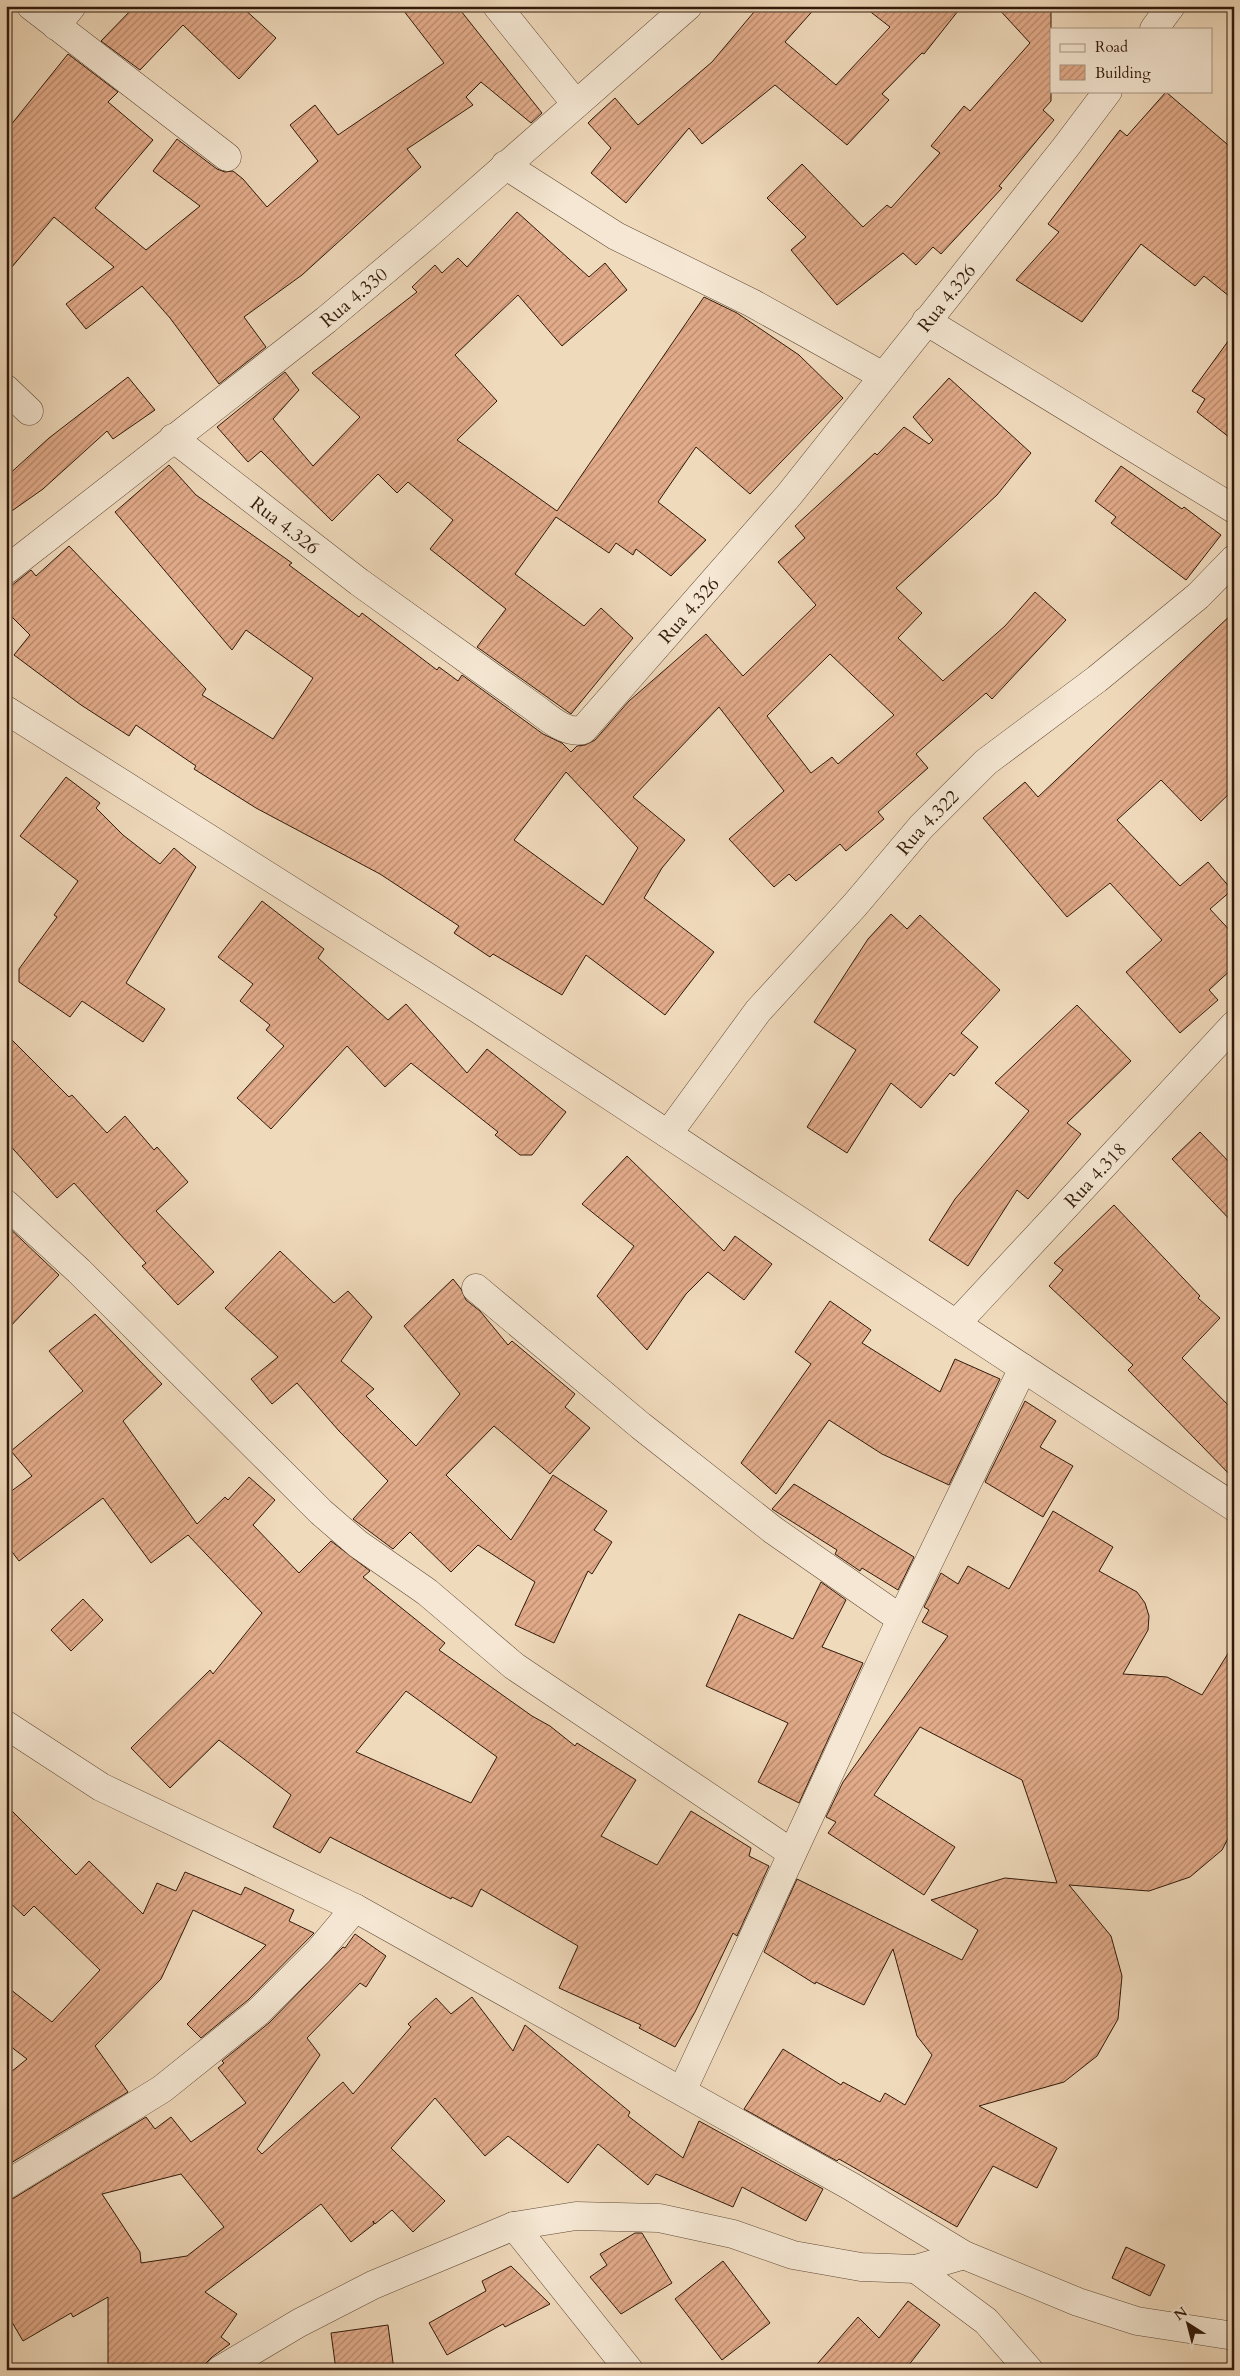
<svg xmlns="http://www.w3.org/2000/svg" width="1240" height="2376" font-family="Cardo,serif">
  <defs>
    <pattern id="building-hatch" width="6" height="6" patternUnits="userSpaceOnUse" patternTransform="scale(1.25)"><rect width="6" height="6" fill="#e2ab8a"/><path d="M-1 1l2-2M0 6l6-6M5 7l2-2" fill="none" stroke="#b88a6f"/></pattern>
  </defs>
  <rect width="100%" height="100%" fill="#f0dabc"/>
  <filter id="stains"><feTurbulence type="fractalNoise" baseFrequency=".004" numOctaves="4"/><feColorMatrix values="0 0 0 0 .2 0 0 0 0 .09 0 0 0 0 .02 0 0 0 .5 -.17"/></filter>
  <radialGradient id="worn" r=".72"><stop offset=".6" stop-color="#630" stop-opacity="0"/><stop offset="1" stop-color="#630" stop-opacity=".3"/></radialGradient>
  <g fill="url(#building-hatch)" stroke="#311a0a" fill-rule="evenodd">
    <path d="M 135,6 L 241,6 L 276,38 L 239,79 L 183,25 L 140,70 L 101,41 Z"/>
    <path d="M 400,6 L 457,6 L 542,113 L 531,123 L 481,82 L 466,97 L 473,105 L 407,149 L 421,167 L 302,275 L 244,317 L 266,347 L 219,384 L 170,318 L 142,286 L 86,329 L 66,304 L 114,267 L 54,217 L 6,274 L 6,131 L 68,54 L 118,92 L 108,102 L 153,140 L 95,208 L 146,250 L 200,206 L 153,171 L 177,139 L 217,169 L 225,172 L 233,171 L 243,179 L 267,207 L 318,161 L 290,125 L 315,105 L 338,135 L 444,63 Z"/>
    <path d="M 759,6 L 817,6 L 785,42 L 836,85 L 890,27 L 863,6 L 962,6 L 924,54 L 922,53 L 882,94 L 889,100 L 847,145 L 775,85 L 702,144 L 689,128 L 626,203 L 591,173 L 611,148 L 588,123 L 592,119 L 615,98 L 638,125 L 712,62 Z"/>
    <path d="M 996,6 L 1051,6 L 1051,101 L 1043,110 L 1054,120 L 999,186 L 1002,188 L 941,254 L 933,247 L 916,265 L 903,253 L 837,305 L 791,250 L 806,237 L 767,198 L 802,164 L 863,227 L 887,205 L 891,208 L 940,153 L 931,146 L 964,106 L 970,111 L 1030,43 Z"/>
    <path d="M 1166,92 L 1234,150 L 1234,300 L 1204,276 L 1195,286 L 1141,244 L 1082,322 L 1016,280 L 1059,232 L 1048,224 L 1120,130 L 1127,136 Z"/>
    <path d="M 517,212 L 589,277 L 605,263 L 627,290 L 562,346 L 518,295 L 455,355 L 497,401 L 457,440 L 557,511 L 704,297 L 737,313 L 799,355 L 843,398 L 750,494 L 696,447 L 658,502 L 706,540 L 671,576 L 636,549 L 633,555 L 616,543 L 609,553 L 556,517 L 515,574 L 584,626 L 601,608 L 633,638 L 571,714 L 477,647 L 506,609 L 430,549 L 453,520 L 408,482 L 397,493 L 378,474 L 332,521 L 261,451 L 248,462 L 217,427 L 285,372 L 299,390 L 273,419 L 313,466 L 360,417 L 312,373 L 417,292 L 412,287 L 435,265 L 442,273 L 458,258 L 467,267 Z"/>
    <path d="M 1234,333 L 1234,441 L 1197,412 L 1205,399 L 1192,391 Z"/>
    <path d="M 128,377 L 155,410 L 113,439 L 107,431 L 43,489 L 6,515 L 6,477 L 49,438 Z"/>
    <path d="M 949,378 L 1031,453 L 997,495 L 896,588 L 922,613 L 898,638 L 943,681 L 1005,626 L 1035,592 L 1066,620 L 992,699 L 986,693 L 916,754 L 928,768 L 878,812 L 884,819 L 846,851 L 840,844 L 796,881 L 789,874 L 774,887 L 729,839 L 784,791 L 719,707 L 633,797 L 685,840 L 662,868 L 644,898 L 714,952 L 665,1015 L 586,955 L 562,995 L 493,954 L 490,957 L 454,933 L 459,926 L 380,874 L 256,808 L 194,769 L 196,766 L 136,725 L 129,736 L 81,705 L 14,655 L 30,635 L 6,611 L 6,590 L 31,570 L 36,576 L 69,546 L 206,689 L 202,695 L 273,739 L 313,678 L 246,630 L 232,650 L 115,512 L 169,465 L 196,495 L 292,563 L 289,565 L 359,617 L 362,613 L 437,670 L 439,667 L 458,681 L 462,675 L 543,734 L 562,743 L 571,752 L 577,746 L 585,745 L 595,740 L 629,701 L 706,634 L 743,676 L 816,605 L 778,562 L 805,538 L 795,526 L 875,453 L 877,455 L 904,427 L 929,444 L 933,440 L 913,417 ZM 830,654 L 894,715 L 838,764 L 832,757 L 811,773 L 767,716 ZM 566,772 L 638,848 L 603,905 L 514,840 Z"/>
    <path d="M 1121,466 L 1182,509 L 1184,507 L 1221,535 L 1186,580 L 1111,523 L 1116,517 L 1095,501 Z"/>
    <path d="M 1234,612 L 1234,789 L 1201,821 L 1161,780 L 1117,820 L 1180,886 L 1208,862 L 1232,890 L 1210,909 L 1234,935 L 1234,967 L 1209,990 L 1218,1000 L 1180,1033 L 1126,972 L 1162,940 L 1110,883 L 1067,917 L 983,818 L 1025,782 L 1038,797 Z"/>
    <path d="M 66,777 L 100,803 L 96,808 L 123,835 L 160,864 L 174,848 L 196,867 L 126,983 L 165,1009 L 143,1042 L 82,1001 L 70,1017 L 19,982 L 19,969 L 57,917 L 54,915 L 78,881 L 20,836 Z"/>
    <path d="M 262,901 L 324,949 L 318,958 L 388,1020 L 406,1004 L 467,1073 L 487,1049 L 566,1112 L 532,1155 L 520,1155 L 495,1135 L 498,1132 L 411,1063 L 385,1087 L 347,1046 L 271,1129 L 237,1098 L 284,1046 L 266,1030 L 270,1025 L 240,1001 L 253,984 L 218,957 Z"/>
    <path d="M 891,914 L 907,929 L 920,915 L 1000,990 L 961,1033 L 978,1047 L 954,1076 L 950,1073 L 921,1108 L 891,1083 L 847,1153 L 807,1127 L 856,1050 L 814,1022 L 868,939 Z"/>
    <path d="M 1077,1005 L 1131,1061 L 1067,1123 L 1081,1134 L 1028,1199 L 1017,1190 L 968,1266 L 929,1240 L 955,1199 L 1029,1111 L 995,1083 Z"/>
    <path d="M 6,1034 L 69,1097 L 72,1095 L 107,1133 L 125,1116 L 154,1150 L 157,1147 L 188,1182 L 156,1211 L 214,1272 L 178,1305 L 142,1266 L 146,1263 L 74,1183 L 57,1198 L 6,1141 Z"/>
    <path d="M 1200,1132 L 1234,1167 L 1234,1224 L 1172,1159 Z"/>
    <path d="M 627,1156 L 724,1251 L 735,1236 L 772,1264 L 744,1300 L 708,1272 L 686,1294 L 647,1350 L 597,1296 L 634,1246 L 582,1204 Z"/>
    <path d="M 1114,1205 L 1200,1296 L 1198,1298 L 1220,1318 L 1182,1358 L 1232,1409 L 1234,1407 L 1234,1479 L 1128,1370 L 1133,1365 L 1049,1286 L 1063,1270 L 1054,1263 Z"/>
    <path d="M 6,1225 L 59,1275 L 6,1331 Z"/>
    <path d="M 280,1251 L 334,1303 L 348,1291 L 372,1317 L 341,1361 L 374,1389 L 366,1396 L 416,1446 L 460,1394 L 404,1326 L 453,1279 L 461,1289 L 466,1300 L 480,1311 L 508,1345 L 512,1341 L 575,1394 L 565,1407 L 590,1428 L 550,1474 L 494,1426 L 446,1475 L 511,1540 L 553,1475 L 607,1511 L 594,1530 L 612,1542 L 592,1574 L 588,1571 L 554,1643 L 515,1625 L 535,1582 L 478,1545 L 451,1572 L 410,1532 L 393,1549 L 353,1519 L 388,1481 L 339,1431 L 297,1383 L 272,1404 L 251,1379 L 278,1357 L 225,1308 Z"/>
    <path d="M 830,1301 L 871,1330 L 862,1343 L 940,1392 L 955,1359 L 1000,1379 L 949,1485 L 882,1454 L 829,1420 L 776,1494 L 741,1463 L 811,1364 L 795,1352 Z"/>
    <path d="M 95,1314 L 162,1384 L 123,1421 L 197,1524 L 225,1497 L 228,1500 L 249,1477 L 275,1500 L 253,1525 L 299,1573 L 331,1541 L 370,1571 L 363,1577 L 445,1643 L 439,1650 L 532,1716 L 550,1726 L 575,1746 L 577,1743 L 636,1780 L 601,1836 L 657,1865 L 691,1811 L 751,1848 L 749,1856 L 769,1866 L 737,1936 L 733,1933 L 695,2012 L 675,2047 L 639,2028 L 641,2025 L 559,1988 L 578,1946 L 481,1889 L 472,1907 L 452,1897 L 451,1899 L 330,1837 L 320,1853 L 273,1827 L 291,1795 L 219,1740 L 170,1788 L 131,1748 L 210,1670 L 213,1674 L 262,1613 L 188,1535 L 151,1563 L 103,1498 L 19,1561 L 6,1544 L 6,1495 L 32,1476 L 11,1451 L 83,1391 L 49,1351 ZM 406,1691 L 497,1757 L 471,1803 L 356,1752 Z"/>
    <path d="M 1025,1401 L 1056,1421 L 1040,1447 L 1073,1466 L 1043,1517 L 985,1482 Z"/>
    <path d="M 794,1484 L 914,1557 L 898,1590 L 862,1568 L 860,1571 L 835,1554 L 837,1550 L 772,1509 Z"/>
    <path d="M 1053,1511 L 1113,1547 L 1099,1571 L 1137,1592 L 1145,1603 L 1149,1616 L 1148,1630 L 1123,1674 L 1167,1677 L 1202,1695 L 1234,1644 L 1234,1827 L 1222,1850 L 1190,1877 L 1149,1891 L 1069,1885 L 1111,1936 L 1122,1976 L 1118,2019 L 1097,2056 L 1064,2082 L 979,2106 L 1057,2148 L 1037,2188 L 993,2166 L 957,2227 L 839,2159 L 837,2161 L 744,2109 L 783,2049 L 841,2085 L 843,2082 L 880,2102 L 885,2093 L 905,2105 L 932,2055 L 917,2036 L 893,1949 L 864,2005 L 816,1982 L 815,1984 L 764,1952 L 797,1879 L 962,1960 L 978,1930 L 931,1900 L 1005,1878 L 1057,1883 L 1022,1780 L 920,1727 L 874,1795 L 955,1847 L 924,1895 L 828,1833 L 836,1822 L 826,1817 L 843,1782 L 948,1636 L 922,1622 L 929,1610 L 924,1607 L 941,1573 L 958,1584 L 968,1566 L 1009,1589 Z"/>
    <path d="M 821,1582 L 846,1600 L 822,1647 L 863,1663 L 799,1803 L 758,1782 L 788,1723 L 706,1686 L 739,1614 L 793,1639 Z"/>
    <path d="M 83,1599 L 103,1620 L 71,1651 L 51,1630 Z"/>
    <path d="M 6,1805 L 76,1875 L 89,1861 L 143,1914 L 157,1883 L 176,1891 L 185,1872 L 241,1895 L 245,1887 L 294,1910 L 289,1921 L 314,1933 L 248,2000 L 201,2038 L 187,2024 L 266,1945 L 193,1910 L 161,1979 L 95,2046 L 128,2092 L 6,2166 L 6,2076 L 27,2059 L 6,2043 L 6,1986 L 52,2022 L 100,1970 L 34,1906 L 24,1916 L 6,1899 Z"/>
    <path d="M 355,1934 L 386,1956 L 366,1987 L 360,1983 L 307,2038 L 320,2055 L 257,2149 L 262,2154 L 343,2082 L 353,2094 L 411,2027 L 408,2024 L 436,1998 L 451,2014 L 472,1997 L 513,2051 L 525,2025 L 630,2112 L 628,2116 L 683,2158 L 699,2121 L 823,2189 L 806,2221 L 742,2187 L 733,2207 L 656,2174 L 648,2185 L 598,2144 L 568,2183 L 508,2136 L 485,2156 L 435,2098 L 391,2148 L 445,2201 L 413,2232 L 392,2210 L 375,2224 L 373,2221 L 374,2224 L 351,2242 L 321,2204 L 205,2292 L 237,2314 L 221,2337 L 230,2344 L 212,2357 L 206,2363 L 204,2370 L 149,2370 L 148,2364 L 108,2364 L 108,2297 L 73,2317 L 71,2313 L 23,2341 L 6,2312 L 6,2201 L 14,2198 L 146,2117 L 155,2129 L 171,2117 L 191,2142 L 246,2103 L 218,2068 L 224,2063 L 222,2061 L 269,2023 L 343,1947 L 345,1948 ZM 181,2174 L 224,2227 L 187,2256 L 141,2263 L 140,2252 L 102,2194 Z"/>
    <path d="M 635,2233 L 642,2233 L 672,2283 L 621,2314 L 590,2277 L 607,2265 L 600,2254 Z"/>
    <path d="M 1126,2247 L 1165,2265 L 1150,2296 L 1112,2278 Z"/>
    <path d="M 723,2261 L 770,2323 L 722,2360 L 675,2299 Z"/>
    <path d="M 511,2266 L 550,2304 L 505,2327 L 503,2324 L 447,2355 L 429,2323 L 486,2291 L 482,2281 Z"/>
    <path d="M 908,2301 L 940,2325 L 908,2366 L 912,2370 L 812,2370 L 858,2317 L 879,2338 Z"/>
    <path d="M 388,2325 L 394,2370 L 336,2370 L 331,2333 Z"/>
  </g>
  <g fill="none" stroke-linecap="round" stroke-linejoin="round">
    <defs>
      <g id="minor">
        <path d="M 31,6 L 227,157"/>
        <path d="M 497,6 L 576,104"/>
        <path d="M 56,26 L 72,6"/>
        <path d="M 1154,29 L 1171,6"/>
        <path d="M 505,165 L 616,236 L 752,303 L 883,376"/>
        <path d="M 926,321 L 1234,509"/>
        <path d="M 6,389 L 29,411"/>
        <path id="s1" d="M 173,438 L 359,582 L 535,708 C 549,718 565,734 583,730 L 789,495 L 1065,148 L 1108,91"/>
        <path id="s2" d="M 6,570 L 326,320 L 426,236 L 688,6"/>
        <path d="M 6,710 L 478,1009 L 1234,1507"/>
        <path id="s3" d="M 668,1134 L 758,1011 L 855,905 L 921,827 L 986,762 L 1097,679 L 1198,596 L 1234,559"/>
        <path d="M 6,1204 L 79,1271 L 321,1512 L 358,1544 L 427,1592 L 514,1666 L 792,1853"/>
        <path d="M 476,1288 L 641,1426 L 773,1530 L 901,1619"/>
        <path id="s4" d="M 956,1324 L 1234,1025"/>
        <path d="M 6,1725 L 101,1787 L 355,1908 L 852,2187 L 964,2255 L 1078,2302 L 1137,2321 L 1234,2336"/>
        <path d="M 682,2091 L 901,1619 L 1023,1368"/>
        <path d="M 6,2185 L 162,2089 L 258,2012 L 319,1951 L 355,1908"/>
        <path d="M 514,2226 L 629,2370"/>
        <path d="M 916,2269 L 986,2321 L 1029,2370"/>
        <path d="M 220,2370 L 299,2323 L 373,2285 L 514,2226 L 576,2216 L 659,2218 L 733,2234 L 793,2255 L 861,2267 L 916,2269 L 964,2255"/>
      </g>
    </defs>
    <use href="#minor" stroke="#614a36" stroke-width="29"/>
    <use href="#minor" stroke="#f5e7d3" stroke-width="28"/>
  </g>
  <g text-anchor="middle" stroke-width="4.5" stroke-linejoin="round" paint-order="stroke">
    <g font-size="19" fill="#311a0a" stroke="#f5e7d3">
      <text dy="7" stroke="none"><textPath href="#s2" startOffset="442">Rua 4.330</textPath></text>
      <text dy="7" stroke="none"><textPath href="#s1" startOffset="1071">Rua 4.326</textPath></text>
      <text dy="7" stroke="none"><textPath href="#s1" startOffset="142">Rua 4.326</textPath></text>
      <text dy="7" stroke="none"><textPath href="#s1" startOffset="666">Rua 4.326</textPath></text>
      <text dy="7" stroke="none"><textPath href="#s3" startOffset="406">Rua 4.322</textPath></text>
      <text dy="7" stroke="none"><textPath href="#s4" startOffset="204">Rua 4.318</textPath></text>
    </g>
  </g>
  <rect width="1240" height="2376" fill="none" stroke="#f0dabc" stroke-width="25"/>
  <rect x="8" y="8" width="1225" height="2361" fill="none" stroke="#311a0a" stroke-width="2.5"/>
  <rect x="12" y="12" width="1215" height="2351" fill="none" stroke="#311a0a"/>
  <rect x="1050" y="28" width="162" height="65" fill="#f5e7d3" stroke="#a79583"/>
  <rect x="1060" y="44" width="25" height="8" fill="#f5e7d3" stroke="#a79583"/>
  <text x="1095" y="52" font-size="15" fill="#311a0a">Road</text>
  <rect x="1060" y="65" width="25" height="15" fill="url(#building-hatch)" stroke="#a79583"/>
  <text x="1095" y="78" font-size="15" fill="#311a0a">Building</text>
  <g transform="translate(1188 2324) rotate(324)" stroke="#f5e7d3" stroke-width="4" paint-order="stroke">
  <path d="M0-4L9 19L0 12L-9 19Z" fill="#311a0a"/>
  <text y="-8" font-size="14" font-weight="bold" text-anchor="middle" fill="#311a0a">N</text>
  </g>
  <rect width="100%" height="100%" filter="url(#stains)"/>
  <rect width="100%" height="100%" fill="url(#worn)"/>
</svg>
